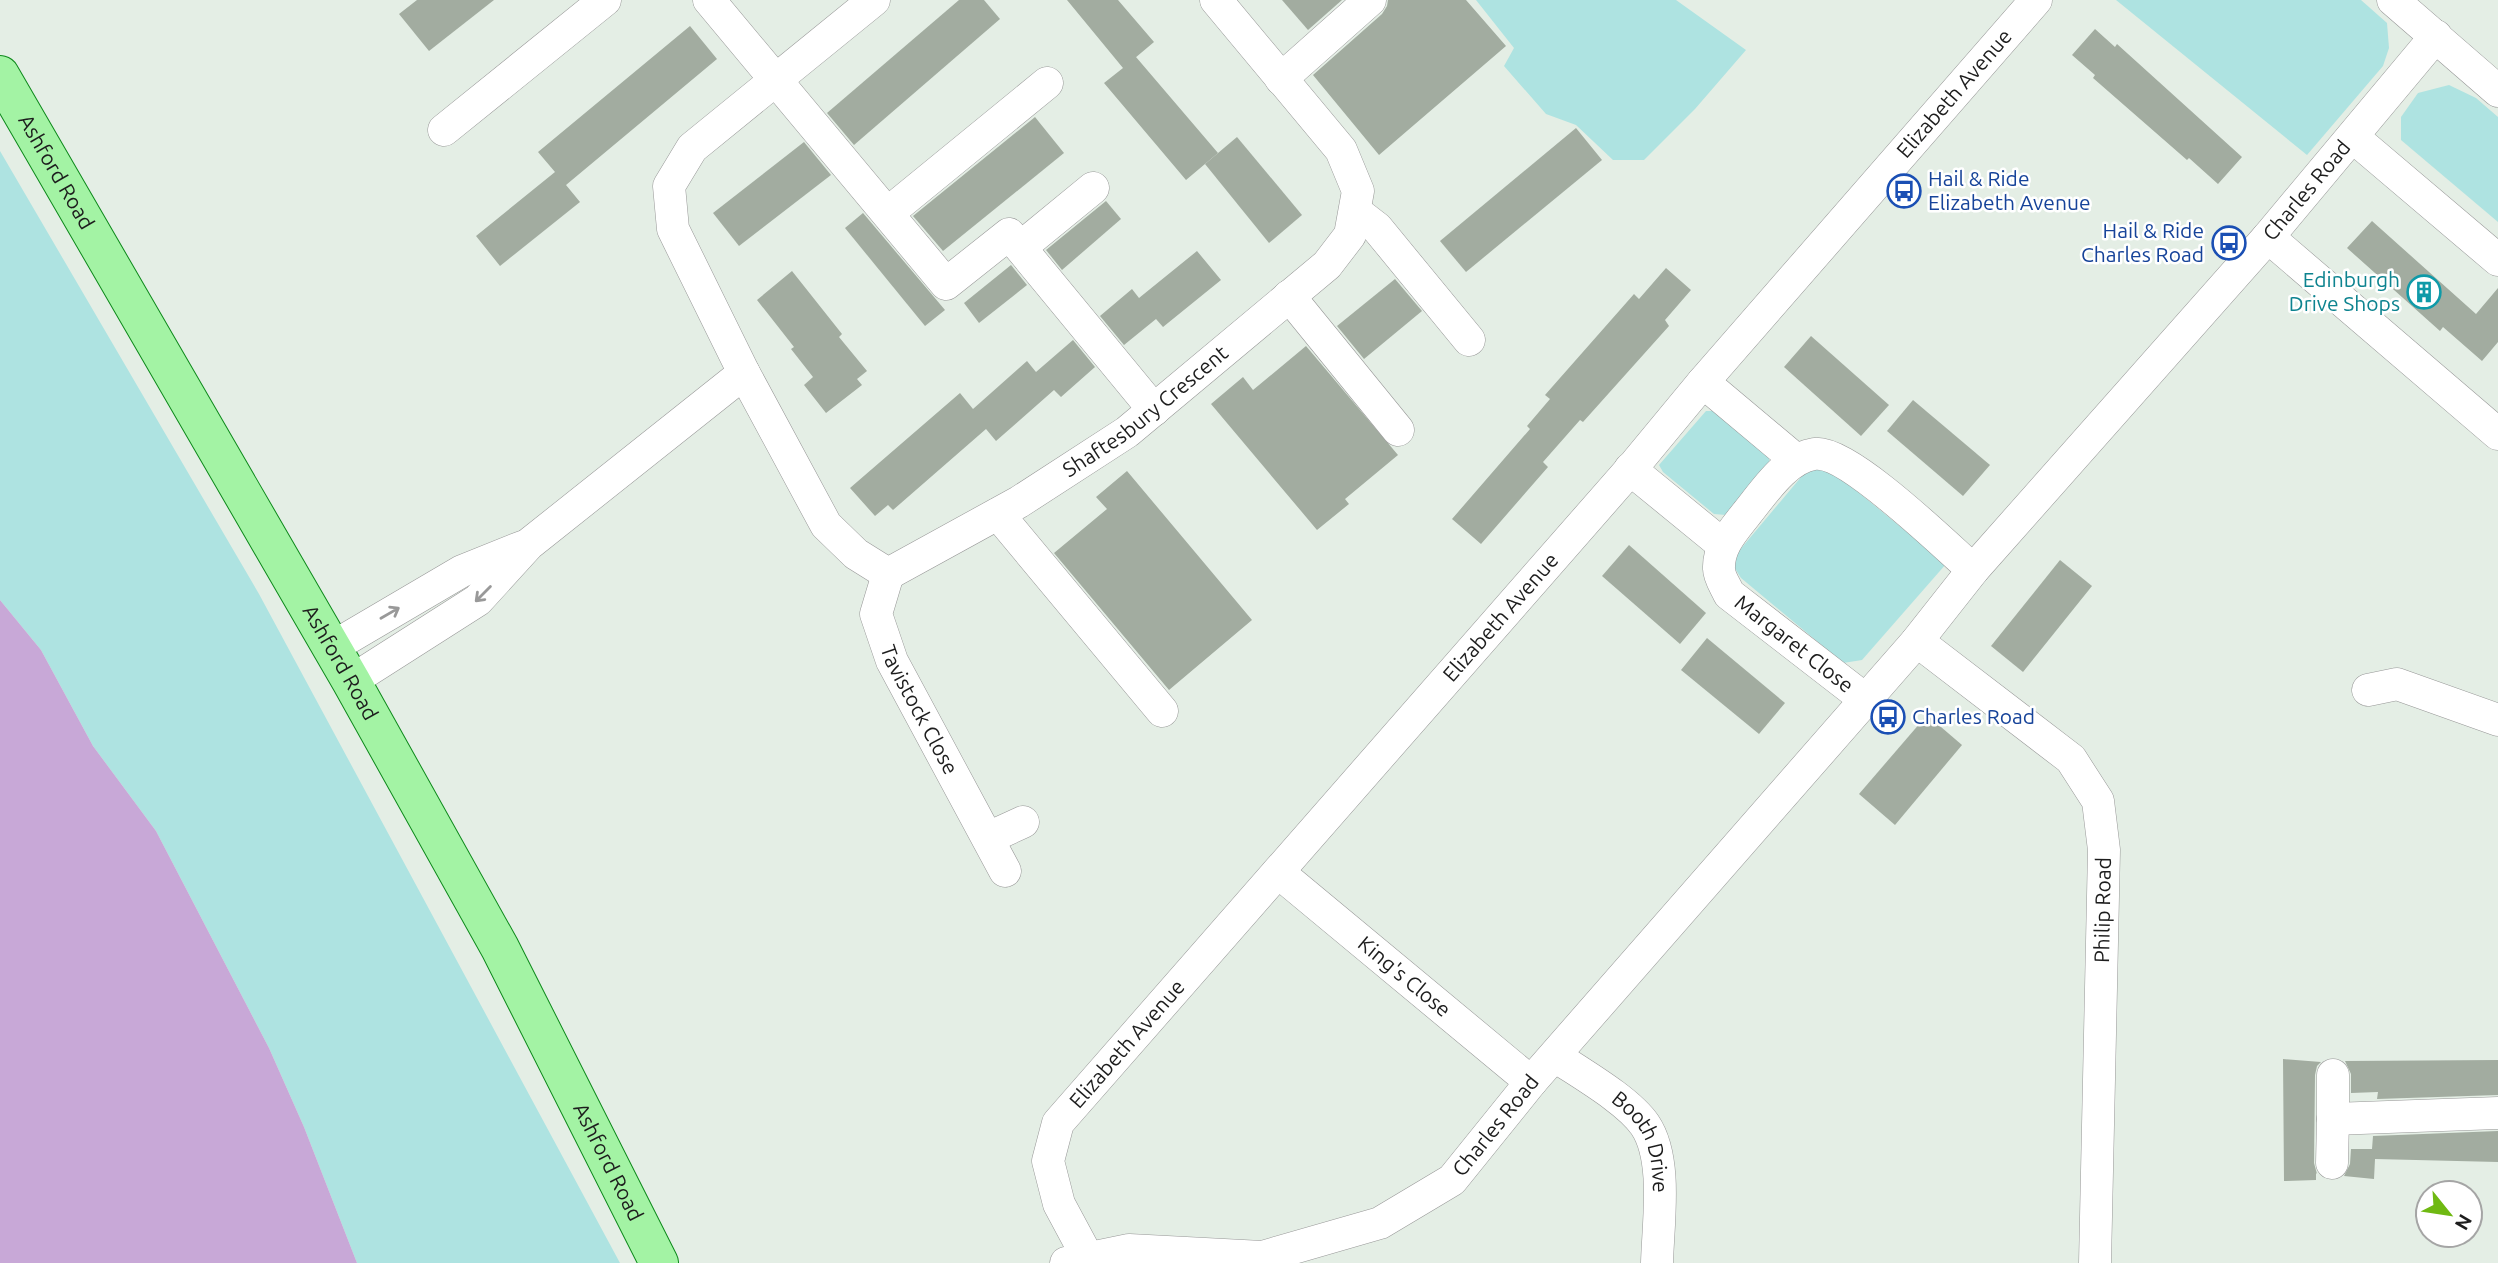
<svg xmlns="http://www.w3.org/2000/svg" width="2498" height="1263" font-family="Ubuntu,sans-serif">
  <rect width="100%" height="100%" fill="#e4eee5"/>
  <g fill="#aee3e1">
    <path d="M 1476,0 L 1676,0 L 1746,50 L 1695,109 L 1644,160 L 1613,160 L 1576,125 L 1546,114 L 1504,66 L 1514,48 Z"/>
    <path d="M 2116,0 L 2361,0 L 2387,23 L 2389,48 L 2383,66 L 2307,155 Z"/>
    <path d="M 2449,85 L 2476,98 L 2498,117 L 2498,222 L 2401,140 L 2401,117 L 2418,93 Z"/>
    <path d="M 0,151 L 259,594 L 620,1263 L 357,1263 L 304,1127 L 269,1048 L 156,831 L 93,746 L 41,650 L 0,600 Z"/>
    <path d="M 1706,411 L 1713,411 L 1768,455 L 1770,463 L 1726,515 L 1714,514 L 1663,472 L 1659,465 Z"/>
    <path d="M 1820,469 L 1836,474 L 1946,564 L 1862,660 L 1843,663 L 1741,578 L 1734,567 L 1738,552 L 1807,470 Z"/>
  </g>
  <path fill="#c8a8d7" d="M 0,600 L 41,650 L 93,746 L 156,831 L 269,1048 L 304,1127 L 357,1263 L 0,1263 Z"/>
  <g fill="#a2aca0">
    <path d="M 417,0 L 494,0 L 429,51 L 399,14 Z"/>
    <path d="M 959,0 L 984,0 L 1000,19 L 854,145 L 827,113 Z"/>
    <path d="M 1067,0 L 1118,0 L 1154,42 L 1135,58 L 1136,57 L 1218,153 L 1186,180 L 1104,83 L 1123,68 Z"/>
    <path d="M 1282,0 L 1342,0 L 1308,30 Z"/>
    <path d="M 1388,0 L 1466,0 L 1506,46 L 1379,155 L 1313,75 L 1382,14 L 1387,6 Z"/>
    <path d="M 690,26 L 717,59 L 566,185 L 580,202 L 500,266 L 476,236 L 555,172 L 538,152 Z"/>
    <path d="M 2095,29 L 2115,47 L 2117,44 L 2242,157 L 2218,184 L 2189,158 L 2187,160 L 2093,78 L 2095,75 L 2072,55 Z"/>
    <path d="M 1035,117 L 1064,153 L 943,251 L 913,216 Z"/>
    <path d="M 1576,128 L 1602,160 L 1466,272 L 1440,241 Z"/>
    <path d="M 1237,137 L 1302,215 L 1269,243 L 1205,164 Z"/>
    <path d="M 804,142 L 831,175 L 739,246 L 713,213 Z"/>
    <path d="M 1106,201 L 1121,219 L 1062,270 L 1046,250 Z"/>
    <path d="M 863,213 L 945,310 L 925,326 L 845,228 Z"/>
    <path d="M 2372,221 L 2476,314 L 2498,288 L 2498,342 L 2482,361 L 2443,327 L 2440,331 L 2347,248 Z"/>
    <path d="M 1197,251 L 1221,280 L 1163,327 L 1156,319 L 1124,345 L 1100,316 L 1132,289 L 1139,298 Z"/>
    <path d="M 1011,265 L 1027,285 L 979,323 L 964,303 Z"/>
    <path d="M 1666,268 L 1691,290 L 1665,320 L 1669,326 L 1583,422 L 1580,420 L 1543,462 L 1548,467 L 1481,544 L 1452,519 L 1530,429 L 1527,426 L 1550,399 L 1545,395 L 1634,294 L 1639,299 Z"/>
    <path d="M 792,271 L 842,334 L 839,337 L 867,371 L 857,379 L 862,385 L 826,413 L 804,385 L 813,377 L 791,349 L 794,347 L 757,300 Z"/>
    <path d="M 1395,279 L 1422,311 L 1364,359 L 1337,326 Z"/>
    <path d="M 1811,336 L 1889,405 L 1861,436 L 1784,367 Z"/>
    <path d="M 1073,340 L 1095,367 L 1061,397 L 1054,390 L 996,441 L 986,429 L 893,510 L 888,505 L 875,516 L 850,488 L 960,393 L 973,409 L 1027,361 L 1036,372 Z"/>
    <path d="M 1306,346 L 1398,455 L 1345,499 L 1349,504 L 1317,530 L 1211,404 L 1243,377 L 1253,390 Z"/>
    <path d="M 1913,400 L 1990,465 L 1963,496 L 1887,431 Z"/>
    <path d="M 1127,471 L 1252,620 L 1169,690 L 1054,553 L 1107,509 L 1096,497 Z"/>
    <path d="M 1629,545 L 1706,613 L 1680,644 L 1602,576 Z"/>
    <path d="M 2060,560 L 2092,586 L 2023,672 L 1991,646 Z"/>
    <path d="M 1707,638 L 1785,703 L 1759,734 L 1681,670 Z"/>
    <path d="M 1927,715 L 1962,745 L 1895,825 L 1859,794 Z"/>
    <path d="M 2283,1059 L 2321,1062 L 2317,1066 L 2315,1075 L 2314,1163 L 2317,1174 L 2316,1173 L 2316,1180 L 2284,1181 Z"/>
    <path d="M 2498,1060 L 2498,1095 L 2377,1099 L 2378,1092 L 2351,1093 L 2351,1074 L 2345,1061 Z"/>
    <path d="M 2498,1131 L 2498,1162 L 2375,1159 L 2374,1179 L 2344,1176 L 2350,1164 L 2351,1149 L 2372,1149 L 2373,1136 Z"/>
  </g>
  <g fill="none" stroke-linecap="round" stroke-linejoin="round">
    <defs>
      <g id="minor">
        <path d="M 709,0 L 946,284 L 1009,234 L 1154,410"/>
        <path id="s1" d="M 874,0 L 692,148 L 669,186 L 673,229 L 744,373 L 826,525 L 856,554 L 888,574 L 1019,502 L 1127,432 L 1327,265 L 1350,235 L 1358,191 L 1341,150 L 1216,0"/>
        <path d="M 2393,0 L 2498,91"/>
        <path d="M 1281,79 L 1370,0"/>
        <path d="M 444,130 L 605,0"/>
        <path d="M 2353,137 L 2498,260"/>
        <path d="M 1355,211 L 1377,228 L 1469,340"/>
        <path d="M 888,213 L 1047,83"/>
        <path d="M 2268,237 L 2498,434"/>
        <path d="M 1021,247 L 1093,188"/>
        <path d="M 1289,296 L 1398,430"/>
        <path d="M 1703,382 L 1796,460"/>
        <path d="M 1630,469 L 1723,545"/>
        <path d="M 998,514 L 1162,711"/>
        <path id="s2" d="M 888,574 L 876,614 L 892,661 L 1005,871"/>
        <path d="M 1917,641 L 2071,759 L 2098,801 L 2104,850 L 2095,1263"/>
        <path d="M 331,648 L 462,571 L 522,547"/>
        <path d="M 351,681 L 478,600 L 529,544 L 744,373"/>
        <path d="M 2368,690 L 2397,684 L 2498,720"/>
        <path d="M 1866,700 L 1729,594 C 1726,587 1719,577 1719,569 C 1718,546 1734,530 1747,513 C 1764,492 1786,458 1814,454 C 1847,449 1946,546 1973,570"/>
        <path d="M 988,838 L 1023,822"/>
        <path id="s3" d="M 1278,872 L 1531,1082"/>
        <path id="s4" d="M 1555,1056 C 1580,1073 1628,1100 1645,1125 C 1668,1159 1658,1223 1657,1263"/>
        <path d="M 2333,1075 L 2333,1119"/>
        <path d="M 2332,1163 L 2333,1119 L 2498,1113"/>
        <path id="s5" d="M 1088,1258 L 1059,1204 L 1048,1161 L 1058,1123 L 1636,463 L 1703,382 L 2036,0"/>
        <path id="s6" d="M 1066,1263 L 1129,1250 L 1262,1257 L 1380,1223 L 1452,1180 L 1531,1082 L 1917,641 L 1973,570 L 2268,237 L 2436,36"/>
      </g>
      <g id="major">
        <path id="s7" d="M 0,75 L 351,681 L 500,948 L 659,1263"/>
      </g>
    </defs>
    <use href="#minor" stroke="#979797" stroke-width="33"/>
    <use href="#major" stroke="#0d891b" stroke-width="40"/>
    <use href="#minor" stroke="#fff" stroke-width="32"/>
    <use href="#major" stroke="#a3f3a4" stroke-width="38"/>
  </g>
  <defs><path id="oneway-shaft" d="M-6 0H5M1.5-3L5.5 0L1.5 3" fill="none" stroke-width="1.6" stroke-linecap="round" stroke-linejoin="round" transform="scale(1.75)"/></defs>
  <g stroke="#999">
    <use href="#oneway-shaft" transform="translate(483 594) rotate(135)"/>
    <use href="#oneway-shaft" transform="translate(390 613) rotate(-30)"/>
  </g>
  <defs>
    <symbol id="bus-ring" viewBox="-11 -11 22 22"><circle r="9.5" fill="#fff" stroke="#1a4fb4" stroke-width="1.5"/><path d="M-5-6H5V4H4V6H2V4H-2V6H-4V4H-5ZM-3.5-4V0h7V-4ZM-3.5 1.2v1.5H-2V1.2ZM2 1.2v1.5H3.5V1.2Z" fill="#1a4fb4"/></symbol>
    <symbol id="building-ring" viewBox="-11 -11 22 22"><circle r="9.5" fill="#fff" stroke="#0f9aa8" stroke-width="1.5"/><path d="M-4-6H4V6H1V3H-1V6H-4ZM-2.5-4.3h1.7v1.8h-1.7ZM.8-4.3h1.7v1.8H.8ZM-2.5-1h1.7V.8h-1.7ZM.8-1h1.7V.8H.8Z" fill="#0f9aa8"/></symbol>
  </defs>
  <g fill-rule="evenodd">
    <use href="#bus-ring" x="1885" y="172" width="38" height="38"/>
    <use href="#bus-ring" x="2210" y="224" width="38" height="38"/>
    <use href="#building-ring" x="2405" y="273" width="38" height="38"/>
    <use href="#bus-ring" x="1869" y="698" width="38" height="38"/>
  </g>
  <g text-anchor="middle" stroke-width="5" stroke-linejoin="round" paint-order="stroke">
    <g font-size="21" fill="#1d1d1d" stroke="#fff">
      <text dy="7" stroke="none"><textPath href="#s5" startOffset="1510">Elizabeth Avenue</textPath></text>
      <text dy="7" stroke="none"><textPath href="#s7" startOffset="112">Ashford Road</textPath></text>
      <text dy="7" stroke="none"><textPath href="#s6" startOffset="1712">Charles Road</textPath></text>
      <text dy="7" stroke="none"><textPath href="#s1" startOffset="1040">Shaftesbury Crescent</textPath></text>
      <text dy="7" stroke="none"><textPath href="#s5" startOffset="817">Elizabeth Avenue</textPath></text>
      <text transform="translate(1794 644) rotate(38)" y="7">Margaret Close</text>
      <text dy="7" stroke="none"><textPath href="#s7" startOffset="679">Ashford Road</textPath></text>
      <text dy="7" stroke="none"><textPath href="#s2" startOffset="147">Tavistock Close</textPath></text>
      <text transform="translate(2103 910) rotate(-89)" y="7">Philip Road</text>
      <text dy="7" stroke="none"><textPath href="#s3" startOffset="164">King's Close</textPath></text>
      <text dy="7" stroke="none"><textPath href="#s5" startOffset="250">Elizabeth Avenue</textPath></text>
      <text dy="7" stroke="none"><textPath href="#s6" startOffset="474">Charles Road</textPath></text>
      <text dy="7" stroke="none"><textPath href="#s4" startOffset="128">Booth Drive</textPath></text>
      <text dy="7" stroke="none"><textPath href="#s7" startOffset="1246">Ashford Road</textPath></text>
    </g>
    <g font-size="21" fill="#164399" stroke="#fff" text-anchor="start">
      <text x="1928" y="186">Hail &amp; Ride<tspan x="1928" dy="24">Elizabeth Avenue</tspan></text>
      <text x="2204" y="238" text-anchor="end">Hail &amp; Ride<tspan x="2204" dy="24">Charles Road</tspan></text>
      <text x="1912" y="724">Charles Road</text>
    </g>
    <g font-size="21" fill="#0d838f" stroke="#fff" text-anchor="end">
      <text x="2400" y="287">Edinburgh<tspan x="2400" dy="24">Drive Shops</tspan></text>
    </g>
  </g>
  <g transform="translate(2449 1214) rotate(120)"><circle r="33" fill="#ffffff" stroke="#a5a5a5" stroke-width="2"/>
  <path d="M0-5L12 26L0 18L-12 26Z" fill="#6fb912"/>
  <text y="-10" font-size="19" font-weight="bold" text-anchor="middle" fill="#1d1d1d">N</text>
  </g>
</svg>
